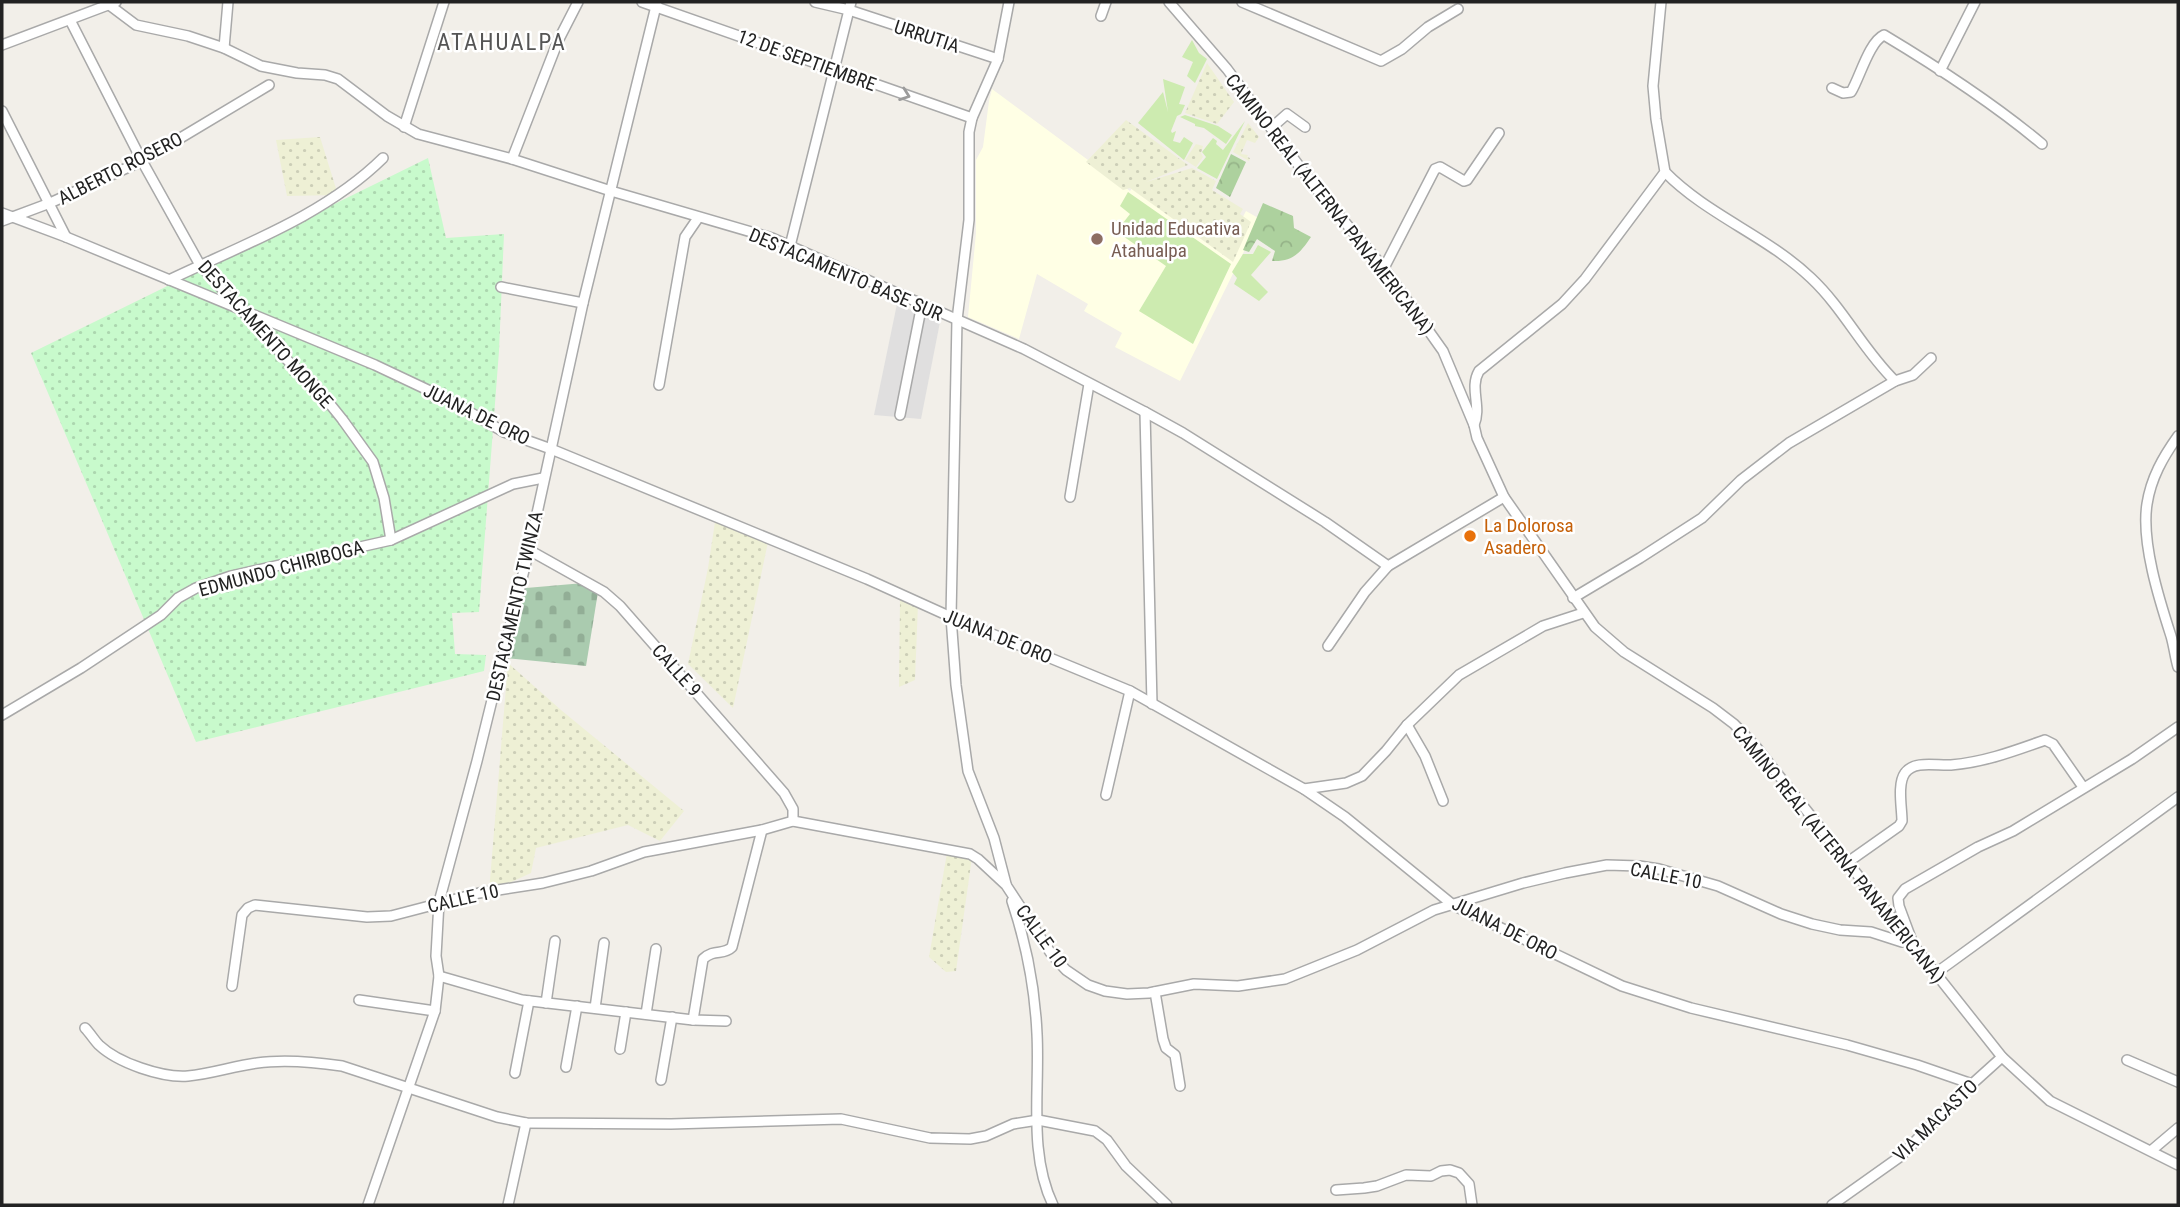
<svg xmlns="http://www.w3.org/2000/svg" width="2180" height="1207" font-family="'Roboto Condensed',sans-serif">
  <defs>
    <pattern id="farmland-dots" width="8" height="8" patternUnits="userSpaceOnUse" patternTransform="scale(1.75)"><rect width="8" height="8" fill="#eef0d5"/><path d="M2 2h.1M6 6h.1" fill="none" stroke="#ccceb7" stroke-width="1.8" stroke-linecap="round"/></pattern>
    <pattern id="forest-crowns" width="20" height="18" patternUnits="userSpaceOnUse" patternTransform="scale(1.75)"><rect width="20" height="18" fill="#add19e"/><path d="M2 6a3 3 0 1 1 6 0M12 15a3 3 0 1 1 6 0" fill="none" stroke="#95b388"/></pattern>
    <pattern id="cemetery-stones" width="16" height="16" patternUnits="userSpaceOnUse" patternTransform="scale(1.75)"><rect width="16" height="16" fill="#aacbaf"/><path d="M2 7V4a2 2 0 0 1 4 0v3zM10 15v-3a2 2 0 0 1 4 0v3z" fill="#92ae96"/></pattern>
    <pattern id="park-dots" width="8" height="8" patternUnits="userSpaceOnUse" patternTransform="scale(1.75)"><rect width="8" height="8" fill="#c8facc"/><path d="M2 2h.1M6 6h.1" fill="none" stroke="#acd6af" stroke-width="1.8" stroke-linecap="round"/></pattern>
  </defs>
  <rect width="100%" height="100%" fill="#f2efe9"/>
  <path fill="#e0dfdf" d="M 897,304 L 940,322 L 921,419 L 874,415 Z"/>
  <path fill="#ffffe5" d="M 992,89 L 1130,191 L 1137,182 L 1228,245 L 1246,211 L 1260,219 L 1180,381 L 1115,347 L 1122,333 L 1084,311 L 1088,304 L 1037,274 L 1019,339 L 968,317 L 976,233 L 976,160 L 983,147 L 989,101 Z"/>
  <g fill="url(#farmland-dots)">
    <path d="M 1207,63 L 1234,102 L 1217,124 L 1185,113 Z"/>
    <path d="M 1126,120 L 1188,165 L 1146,182 L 1192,168 L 1216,181 L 1212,190 L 1243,209 L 1240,214 L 1251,222 L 1233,262 L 1130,188 L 1123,190 L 1086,162 Z"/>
    <path d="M 1248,123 L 1259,137 L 1255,143 L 1247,140 L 1241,154 L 1248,155 L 1247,157 L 1250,158 L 1249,161 L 1233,152 Z"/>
    <path d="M 320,137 L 338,195 L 287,196 L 276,140 Z"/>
    <path d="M 1196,144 L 1203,146 L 1201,153 L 1203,157 L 1196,167 L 1185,160 Z"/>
    <path d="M 715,522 L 768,542 L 733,708 L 688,664 L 708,568 Z"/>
    <path d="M 900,600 L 918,604 L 915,680 L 899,687 Z"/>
    <path d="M 508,663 L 561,710 L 684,811 L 660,841 L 628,825 L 536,848 L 531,873 L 489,892 Z"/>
    <path d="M 947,853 L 972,857 L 956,971 L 946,972 L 929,957 Z"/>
  </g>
  <g fill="#cdebb0">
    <path d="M 1192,40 L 1199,53 L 1207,59 L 1195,83 L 1187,76 L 1193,62 L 1182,57 Z"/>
    <path d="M 1163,79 L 1185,87 L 1179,104 L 1185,105 L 1181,114 L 1177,116 L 1171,131 L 1172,133 L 1176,131 L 1173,141 L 1180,143 L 1184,137 L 1193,143 L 1184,160 L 1138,123 L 1163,92 L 1168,112 Z"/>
    <path d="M 1185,115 L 1218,126 L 1232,135 L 1226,144 L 1204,128 L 1195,126 L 1195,124 L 1180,117 Z"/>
    <path d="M 1245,121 L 1217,179 L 1197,168 L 1206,157 L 1202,152 L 1213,138 L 1217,141 L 1216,144 L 1223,150 Z"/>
    <path d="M 1128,192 L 1231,264 L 1193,344 L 1139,311 L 1166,266 L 1110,227 L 1115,220 L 1123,223 L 1130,214 L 1120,206 Z"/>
    <path d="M 1258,245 L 1271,252 L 1251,275 L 1268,292 L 1259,301 L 1234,284 L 1237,278 L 1232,272 L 1243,254 L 1253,254 Z"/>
  </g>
  <g fill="url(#forest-crowns)">
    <path d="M 1231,154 L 1246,162 L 1230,197 L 1216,188 Z"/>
    <path d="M 1263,203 L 1293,216 L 1294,228 L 1311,237 C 1300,253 1293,262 1272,261 L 1275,251 L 1257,239 L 1249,252 L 1243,250 Z"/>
  </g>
  <path fill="url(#cemetery-stones)" d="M 584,583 L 598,592 L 586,666 L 506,658 L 520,594 L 526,588 Z"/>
  <path fill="url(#park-dots)" d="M 428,158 L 446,238 L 504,234 L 499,351 L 479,612 L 452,613 L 455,654 L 486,655 L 484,671 L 196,742 L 31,353 Z"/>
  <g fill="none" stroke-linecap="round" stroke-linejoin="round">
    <defs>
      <g id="minor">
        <path d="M 642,2 L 972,118"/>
        <path d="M 815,2 L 849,10 L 998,59"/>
        <path d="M 1169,2 L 1227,69 L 1314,186 L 1384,268 L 1443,351 L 1474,425 L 1477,438 L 1504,497 L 1595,627 L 1624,652 L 1713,708 L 1734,724 L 1757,748 L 2002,1057 L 2050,1101 L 2178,1165"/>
        <path d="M 1242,2 L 1381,61 L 1402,49 L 1428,27 L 1458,9"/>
        <path d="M 108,4 L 136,25 L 188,36 L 224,48 L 261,66 L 297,73 L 325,75 L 338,79 L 387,116 L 418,134 L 512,159 L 611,191 L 772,238 L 790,246 L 1024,349 L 1145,412 L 1183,433 L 1325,522 L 1388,566 L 1504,497"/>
        <path d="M 1101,16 L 1106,2"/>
        <path d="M 70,20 L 142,161 L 200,265 L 291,364 L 313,383 L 342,419 L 373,462 L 384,498 L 391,540"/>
        <path d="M 2,45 L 116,2"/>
        <path d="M 224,48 L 228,2"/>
        <path d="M 1940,71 L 1975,2"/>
        <path d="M 1832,88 L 1843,93 L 1851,92 C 1860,77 1869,42 1884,35 C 1939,68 1993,103 2042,144"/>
        <path d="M 2,111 L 66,237"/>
        <path d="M 404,127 L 444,2"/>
        <path d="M 1271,128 L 1287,114 L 1305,127"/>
        <path d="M 512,159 L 558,41 L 578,2"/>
        <path d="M 1665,172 C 1707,215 1767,236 1811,278 C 1844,309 1863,350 1895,381"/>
        <path d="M 2,213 L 66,237 L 375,365 L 447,399 L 504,432 L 551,449 L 867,579 L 951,617 L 1130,691 L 1304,789 L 1345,817 L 1453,905 L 1622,986 L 1691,1008 L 1847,1045 L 1917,1065 L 1972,1084"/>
        <path d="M 2,221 L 50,203 L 142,161 L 269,85"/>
        <path d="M 790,246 L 851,2"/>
        <path d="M 1384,268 L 1435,169 L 1440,167 L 1464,181 L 1467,180 L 1499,133"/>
        <path d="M 169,280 C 242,245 324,216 383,158"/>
        <path d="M 501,287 L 583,303"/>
        <path d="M 659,385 L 685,237 L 698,218"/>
        <path d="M 1145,412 L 1152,704"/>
        <path d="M 900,415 L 922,304"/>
        <path d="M 1474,425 C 1482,407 1469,388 1479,371 L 1562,304 L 1585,279 L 1665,172 L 1656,119 L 1653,86 L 1661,2"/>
        <path d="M 2178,436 C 2163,457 2151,478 2147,504 C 2141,542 2159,599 2171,636 C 2174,646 2175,657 2178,667"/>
        <path d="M 1070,497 L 1089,384"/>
        <path d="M 529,550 L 604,592 L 620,606 L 784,793 L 793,809 L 793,821"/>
        <path d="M 1573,598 L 1640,558 L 1702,518 L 1741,480 L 1789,443 L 1895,381 L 1913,375 L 1931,358"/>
        <path d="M 1328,646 L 1365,592 L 1388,566"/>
        <path d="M 2,715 L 81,668 L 161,615 L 178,598 L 196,588 L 231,576 L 391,540 L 513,484 L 543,478"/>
        <path d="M 1407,725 L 1425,756 L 1443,801"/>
        <path d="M 1304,789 L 1346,783 L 1362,776 L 1386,751 L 1407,725 L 1459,675 L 1543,626 L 1583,613"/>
        <path d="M 1106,795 L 1130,691"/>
        <path d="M 1848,862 L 1899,826 L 1902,821 C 1902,808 1897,784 1905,773 C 1914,760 1937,766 1951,765 C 1985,762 2014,751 2045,740 L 2053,744 L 2083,787"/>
        <path d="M 1006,884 L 994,838 L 968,771 L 956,685 L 951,617 L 957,320 L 969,220 L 969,132 L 972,118 L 998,59 L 1009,2"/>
        <path d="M 1012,901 C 1026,943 1035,989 1037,1034 C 1040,1091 1028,1153 1053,1205"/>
        <path d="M 1936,973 L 2178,797"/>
        <path d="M 439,976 L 522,1000 L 693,1020 L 726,1021"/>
        <path d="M 232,986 L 242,915 L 248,908 L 255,905 L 367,917 L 391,916 L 479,893 L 543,883 L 591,871 L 644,852 L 762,830 L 793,821 L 970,854 L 978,859 L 1006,885 L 1052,955 L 1066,970 L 1088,985 L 1105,991 L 1127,994 L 1149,993 L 1194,984 L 1238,986 L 1285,979 L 1357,950 L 1434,910 L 1523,883 L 1565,873 L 1607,865 L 1639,866 L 1659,869 L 1718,886 L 1781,914 L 1812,924 L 1840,930 L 1871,932 L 1902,942 L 1912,941 L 1899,906 L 1898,898 L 1905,889 L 1978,847 L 2013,831 L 2132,759 L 2178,727"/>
        <path d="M 1155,992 L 1163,1039 L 1166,1048 L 1175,1055 L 1180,1086"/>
        <path d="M 359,1000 L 435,1011"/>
        <path d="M 546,1003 L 555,941"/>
        <path d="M 595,1008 L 604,943"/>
        <path d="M 646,1014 L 656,949"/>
        <path d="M 693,1020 L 703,959 C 715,948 723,956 732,947 L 762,830"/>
        <path d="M 85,1028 C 90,1033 94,1040 99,1045 C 118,1063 162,1078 188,1076 C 211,1074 234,1066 257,1063 C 284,1059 315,1062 342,1066 L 497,1117 L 526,1123 L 671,1124 L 841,1119 L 930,1138 L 970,1139 L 986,1136 L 1013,1124 L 1038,1120 L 1095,1131 L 1107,1140 L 1126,1166 L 1167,1205"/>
        <path d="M 620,1049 L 626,1012"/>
        <path d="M 2127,1060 L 2178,1082"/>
        <path d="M 566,1067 L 577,1006"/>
        <path d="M 515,1073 L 529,1001"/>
        <path d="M 661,1080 L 672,1017"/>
        <path d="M 2152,1150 L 2178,1128"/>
        <path d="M 1336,1190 L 1364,1188 L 1377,1186 L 1406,1175 L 1431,1176 L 1441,1171 L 1450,1170 L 1459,1173 L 1469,1184 L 1472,1205"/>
        <path d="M 368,1205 L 435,1011 L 439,976 L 436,956 L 439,902 L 477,761 L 529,550 L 583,303 L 657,2"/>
        <path d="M 508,1205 L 526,1123"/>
        <path d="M 1832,1205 L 1901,1156 L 1961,1094 L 2002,1057"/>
      </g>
    </defs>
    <use href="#minor" stroke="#a9a9a9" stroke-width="12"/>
    <use href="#minor" stroke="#fff" stroke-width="9"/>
  </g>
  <defs><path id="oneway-chevron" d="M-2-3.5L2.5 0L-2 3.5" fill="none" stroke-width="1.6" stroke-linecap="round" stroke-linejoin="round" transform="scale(1.75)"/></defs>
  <use stroke="#9c9c9c" href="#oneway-chevron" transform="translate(905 95) rotate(20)"/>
  <circle fill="#8d6e63" stroke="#fff" stroke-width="2.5" cx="1097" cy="239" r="7"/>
  <circle fill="#e8710a" stroke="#fff" stroke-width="2.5" cx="1470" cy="536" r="7"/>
  <g text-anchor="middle" stroke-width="5" stroke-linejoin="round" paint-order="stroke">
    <g font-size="19" fill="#222" stroke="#fff">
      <text transform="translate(927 36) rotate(18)" y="7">URRUTIA</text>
      <text transform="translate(807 60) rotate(20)" y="7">12 DE SEPTIEMBRE</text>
      <text transform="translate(120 168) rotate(-27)" y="7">ALBERTO ROSERO</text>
      <text transform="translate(1330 204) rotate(52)" y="7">CAMINO REAL (ALTERNA PANAMERICANA)</text>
      <text transform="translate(846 274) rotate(23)" y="7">DESTACAMENTO BASE SUR</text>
      <text transform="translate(266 334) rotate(48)" y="7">DESTACAMENTO MONGE</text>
      <text transform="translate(477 414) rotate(26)" y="7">JUANA DE ORO</text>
      <text transform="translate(281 568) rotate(-15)" y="7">EDMUNDO CHIRIBOGA</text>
      <text transform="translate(514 606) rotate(-77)" y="7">DESTACAMENTO TWINZA</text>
      <text transform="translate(998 636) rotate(22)" y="7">JUANA DE ORO</text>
      <text transform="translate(677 670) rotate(48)" y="7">CALLE 9</text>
      <text transform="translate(1839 854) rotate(51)" y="7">CAMINO REAL (ALTERNA PANAMERICANA)</text>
      <text transform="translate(1666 875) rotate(11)" y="7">CALLE 10</text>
      <text transform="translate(463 898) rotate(-13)" y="7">CALLE 10</text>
      <text transform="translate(1505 928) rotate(27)" y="7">JUANA DE ORO</text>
      <text transform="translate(1042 936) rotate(54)" y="7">CALLE 10</text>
      <text transform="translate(1935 1120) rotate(-44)" y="7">VIA MACASTO</text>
    </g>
    <g font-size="19" fill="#785e54" stroke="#fff" text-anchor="start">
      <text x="1111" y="235">Unidad Educativa<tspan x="1111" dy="22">Atahualpa</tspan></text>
    </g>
    <g font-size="19" fill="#c56008" stroke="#fff" text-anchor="start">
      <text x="1484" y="532">La Dolorosa<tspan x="1484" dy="22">Asadero</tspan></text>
    </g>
    <g font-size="23" letter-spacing="2" fill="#555" stroke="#fff">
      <text x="502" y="50">ATAHUALPA</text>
    </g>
  </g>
  <rect width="2180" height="1207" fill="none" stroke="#222222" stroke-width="7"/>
</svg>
